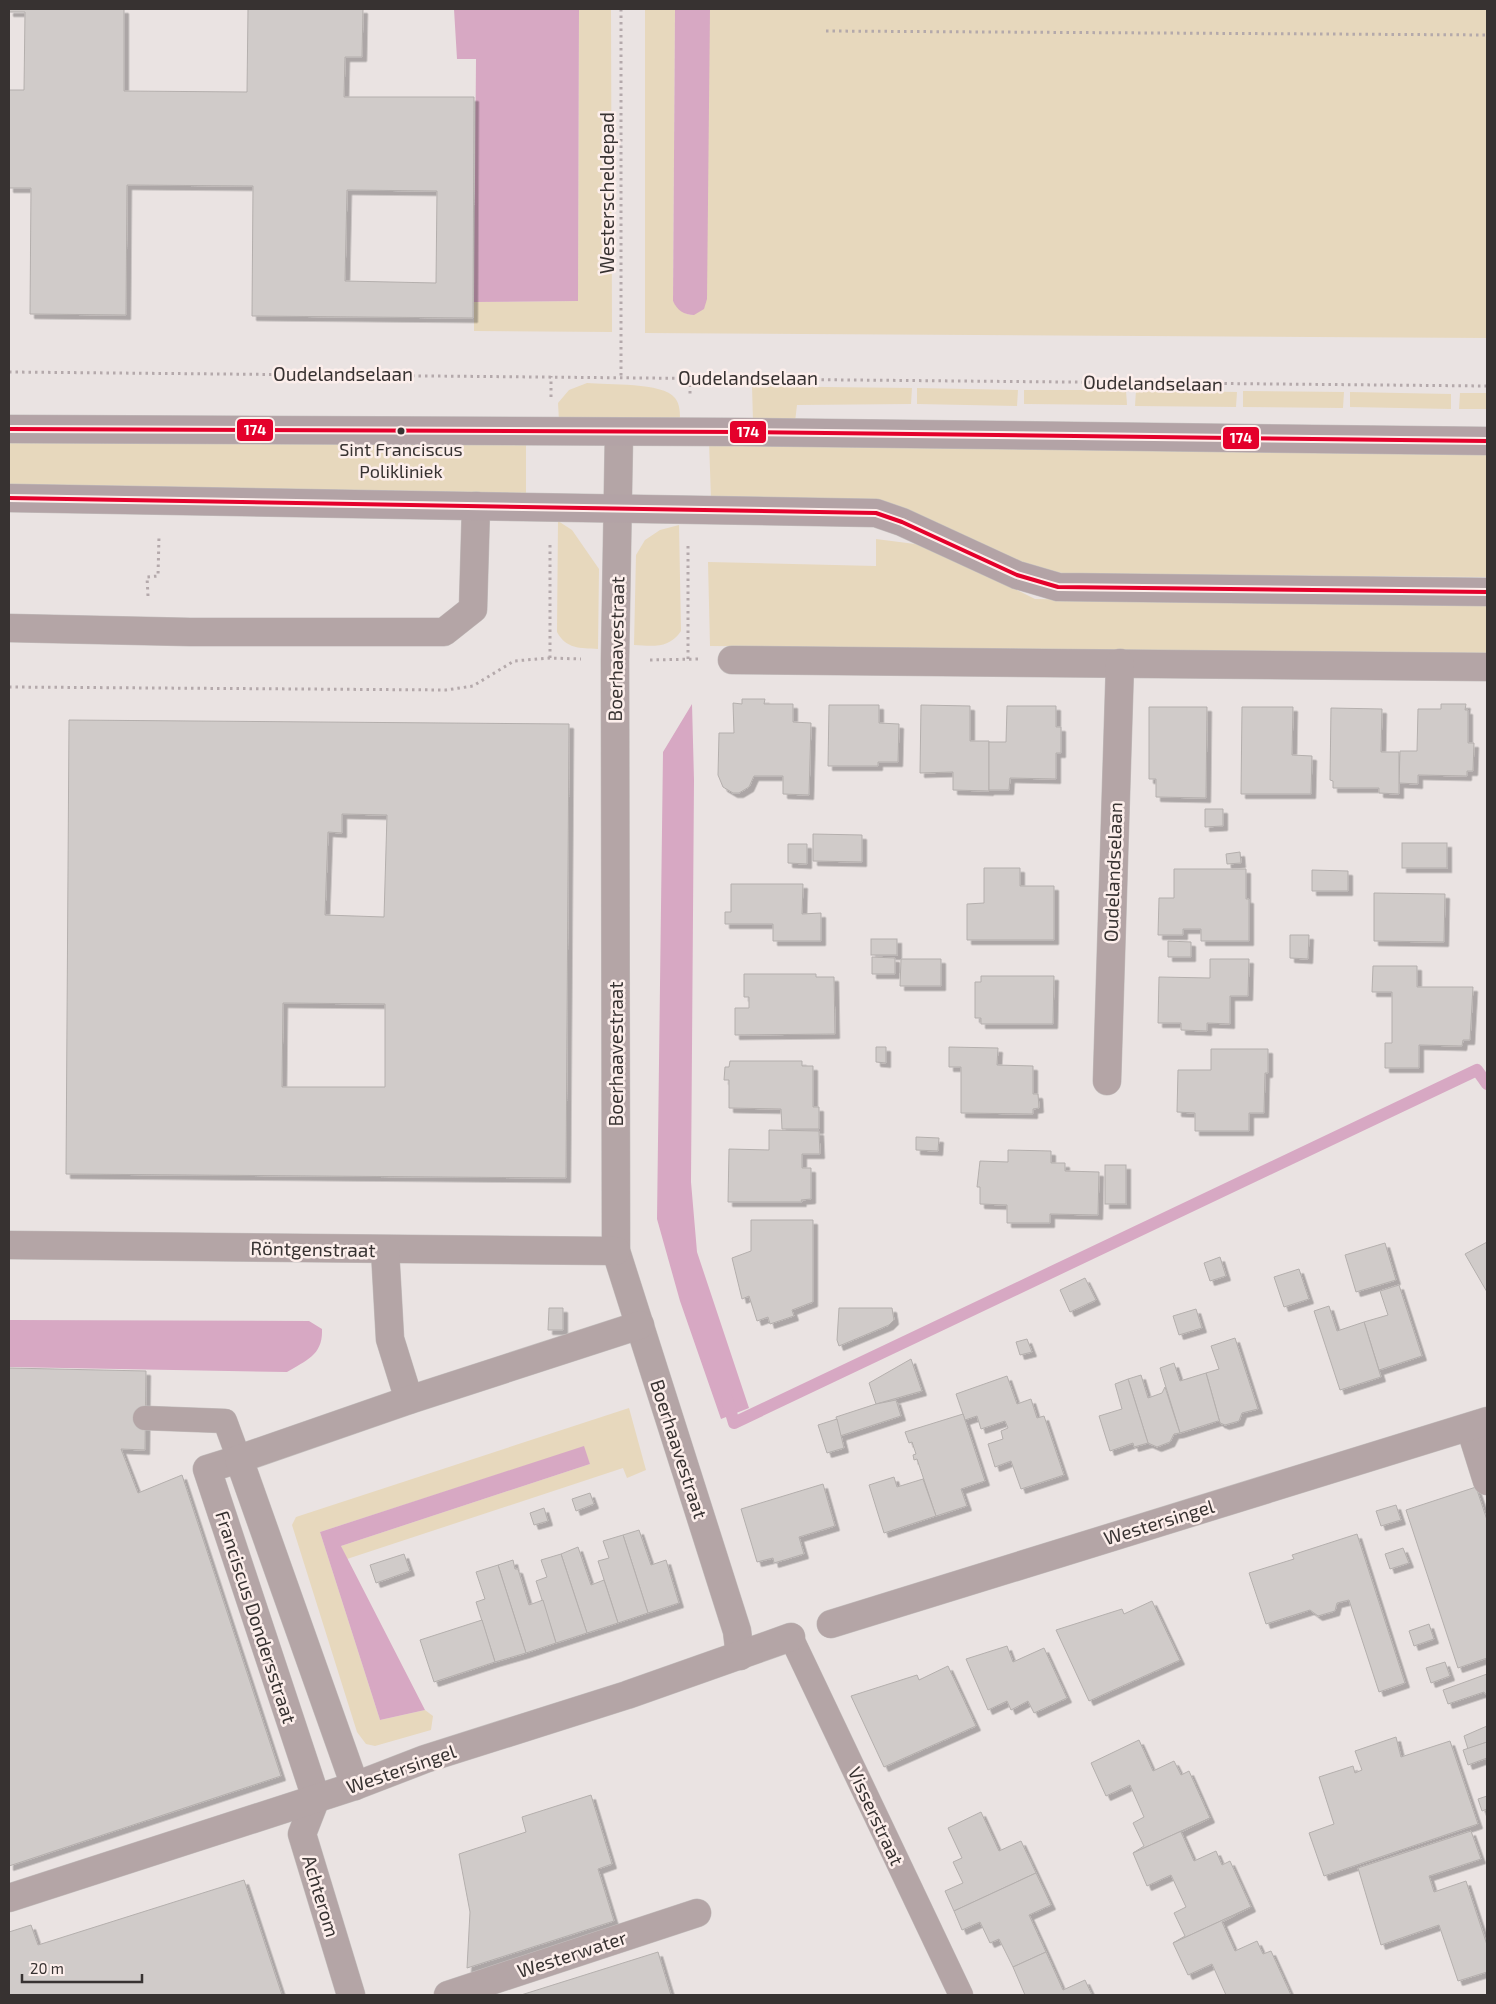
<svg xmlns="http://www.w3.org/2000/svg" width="1496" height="2004" font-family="'Exo 2',sans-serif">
  <defs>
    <filter id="shadow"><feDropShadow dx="4.5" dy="4.5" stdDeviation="0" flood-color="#0004"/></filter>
  </defs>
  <rect width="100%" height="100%" fill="#eae3e2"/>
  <g fill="#e7d8bd">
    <path d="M 579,9 L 611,9 L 612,332 L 474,331 L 474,302 L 578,301 Z"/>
    <path d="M 645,9 L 675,9 L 673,301 C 679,308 683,315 694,315 L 701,9 L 1487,9 L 1487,338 L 645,333 Z"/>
    <path d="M 587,383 C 607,385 663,382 675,398 C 680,404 680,413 680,420 L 559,421 L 558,403 L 569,390 Z"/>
    <path d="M 752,386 L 912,388 L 911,404 L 797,405 L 795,422 L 753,421 Z"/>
    <path d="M 917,388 L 1018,390 L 1017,406 L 917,404 Z"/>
    <path d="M 1024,390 L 1126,390 L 1127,405 L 1024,404 Z"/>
    <path d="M 1136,390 L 1237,392 L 1236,407 L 1135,406 Z"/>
    <path d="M 1243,391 L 1344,392 L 1343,408 L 1243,407 Z"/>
    <path d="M 1350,392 L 1451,394 L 1451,409 L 1350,407 Z"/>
    <path d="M 1460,393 L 1487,393 L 1487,409 L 1459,409 Z"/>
    <path d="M 9,440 L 526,444 L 526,494 L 9,487 Z"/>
    <path d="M 709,442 L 1487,450 L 1487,577 L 1068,574 L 1028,567 L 907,512 L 711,498 Z"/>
    <path d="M 558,521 L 572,530 L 599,569 L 598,649 C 580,648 566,649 557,632 Z"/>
    <path d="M 679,525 L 681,631 C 669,649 653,646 634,645 L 636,555 L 645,540 L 660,530 Z"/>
    <path d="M 876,539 L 915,544 L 946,554 L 1035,599 L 1487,605 L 1487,654 L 710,646 L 708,562 L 876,566 Z"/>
    <path d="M 629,1408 L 646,1470 L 627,1478 L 623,1468 L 347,1559 L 341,1546 L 590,1464 L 583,1447 L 320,1532 L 380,1720 L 425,1710 L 433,1716 L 431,1730 L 375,1746 L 366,1744 L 357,1732 L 292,1525 L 296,1517 Z"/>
  </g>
  <g fill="#d7a8c3">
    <path d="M 454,9 L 579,9 L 578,301 L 474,302 L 476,59 L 457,59 Z"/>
    <path d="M 675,9 L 710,9 L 707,299 L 704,309 L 694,315 C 684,315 677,310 673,301 Z"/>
    <path d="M 692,704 L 694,780 L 691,1182 L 697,1252 L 749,1408 L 721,1419 L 680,1301 L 657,1219 L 663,752 Z"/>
    <path d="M 9,1320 L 309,1321 L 322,1329 C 323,1355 307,1360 287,1372 L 9,1367 Z"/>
    <path d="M 584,1446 L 590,1464 L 341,1546 L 425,1710 L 380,1720 L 320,1532 Z"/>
  </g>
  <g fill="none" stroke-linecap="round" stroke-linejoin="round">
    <path stroke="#d7a8c3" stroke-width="12" d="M 727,1399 L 734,1423 L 1477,1070 L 1487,1084"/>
  </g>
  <g fill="#d0cbc9" stroke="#b4afad" fill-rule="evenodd" filter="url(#shadow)">
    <path d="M 9,9 L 124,9 L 124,91 L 247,92 L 248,9 L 363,9 L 362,57 L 345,57 L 344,97 L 474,97 L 473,318 L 252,316 L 253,186 L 127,185 L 126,315 L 30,314 L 31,188 L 9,188 L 9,90 L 24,90 L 25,12 L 9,12 ZM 347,190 L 437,191 L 436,283 L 345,281 Z"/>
    <path d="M 742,699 L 765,699 L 764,704 L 793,704 L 793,722 L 811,723 L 809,795 L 783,794 L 783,776 L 754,776 L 749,787 L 739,793 L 733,793 L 723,787 L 718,775 L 719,733 L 734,733 L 733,703 L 742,704 Z"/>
    <path d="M 1441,704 L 1466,704 L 1465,710 L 1468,710 L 1468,743 L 1474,743 L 1473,771 L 1467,771 L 1467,776 L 1418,775 L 1418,784 L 1399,783 L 1400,751 L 1417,751 L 1418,709 L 1441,709 Z"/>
    <path d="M 829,705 L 879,705 L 879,723 L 899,724 L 898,762 L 878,762 L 878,766 L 828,766 Z"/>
    <path d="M 921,705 L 970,706 L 970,741 L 989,741 L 989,791 L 953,790 L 953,772 L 920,773 Z"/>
    <path d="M 1007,706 L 1056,706 L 1056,727 L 1061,727 L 1061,753 L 1056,753 L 1056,779 L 1010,778 L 1009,790 L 989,790 L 989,742 L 1006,742 Z"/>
    <path d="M 1149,707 L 1207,707 L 1206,798 L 1156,797 L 1156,779 L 1149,779 Z"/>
    <path d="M 1242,707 L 1293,707 L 1292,755 L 1312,756 L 1311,794 L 1241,794 Z"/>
    <path d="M 1331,708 L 1382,709 L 1381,752 L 1399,752 L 1399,794 L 1379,793 L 1379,788 L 1333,788 L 1333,781 L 1330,780 Z"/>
    <path d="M 69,720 L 569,724 L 566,1178 L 66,1174 ZM 342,814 L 387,815 L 384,917 L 325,915 L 328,832 L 342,833 ZM 283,1003 L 385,1004 L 385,1087 L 282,1087 Z"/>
    <path d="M 1205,809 L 1223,809 L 1223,826 L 1205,827 Z"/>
    <path d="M 813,834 L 862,835 L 862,862 L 813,861 Z"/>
    <rect x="1402" y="843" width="45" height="25"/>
    <path d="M 788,844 L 807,844 L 807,864 L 788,863 Z"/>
    <path d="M 1240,852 L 1241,863 L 1227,864 L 1226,854 Z"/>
    <path d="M 984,868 L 1020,868 L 1020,886 L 1054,886 L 1054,940 L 967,940 L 967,904 L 984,903 Z"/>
    <path d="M 1174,869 L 1246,869 L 1246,899 L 1249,899 L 1249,941 L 1201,941 L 1201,929 L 1183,929 L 1183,935 L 1158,935 L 1159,898 L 1174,898 Z"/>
    <path d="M 1312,870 L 1348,871 L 1348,891 L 1312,891 Z"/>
    <path d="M 731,884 L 803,884 L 802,914 L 821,913 L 821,941 L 773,941 L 773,924 L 725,924 L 725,912 L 731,912 Z"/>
    <path d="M 1374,893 L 1445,894 L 1444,942 L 1374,941 Z"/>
    <path d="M 1290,935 L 1309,935 L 1308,959 L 1290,958 Z"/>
    <rect x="871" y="939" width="26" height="16"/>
    <path d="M 1168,941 L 1191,942 L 1191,957 L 1168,957 Z"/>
    <path d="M 872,957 L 895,958 L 895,974 L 872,974 Z"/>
    <path d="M 901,959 L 941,959 L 941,986 L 900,986 Z"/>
    <path d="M 1210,959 L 1249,959 L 1248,996 L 1230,996 L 1230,1024 L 1207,1023 L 1207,1031 L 1181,1030 L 1181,1023 L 1158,1023 L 1159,977 L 1210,978 Z"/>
    <path d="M 1373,966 L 1417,966 L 1417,987 L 1473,987 L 1470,1040 L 1463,1040 L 1462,1046 L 1419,1045 L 1419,1068 L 1385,1068 L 1385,1043 L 1392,1043 L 1392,992 L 1372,992 Z"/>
    <path d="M 744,974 L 816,974 L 816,977 L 834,977 L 835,1034 L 735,1035 L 735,1008 L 749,1008 L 749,997 L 744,997 Z"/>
    <path d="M 981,976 L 1054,976 L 1053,1024 L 981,1024 L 981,1018 L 975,1018 L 975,982 L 981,982 Z"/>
    <path d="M 876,1047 L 886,1047 L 886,1063 L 876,1062 Z"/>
    <path d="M 949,1047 L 998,1048 L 997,1065 L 1033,1066 L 1033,1094 L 1038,1094 L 1039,1108 L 1033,1109 L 1033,1114 L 961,1113 L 961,1067 L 949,1067 Z"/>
    <path d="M 1211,1049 L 1268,1049 L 1268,1073 L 1265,1073 L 1264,1113 L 1249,1113 L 1249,1131 L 1195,1131 L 1195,1113 L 1177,1112 L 1178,1070 L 1211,1070 Z"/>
    <path d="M 730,1061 L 802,1061 L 802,1066 L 813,1066 L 813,1107 L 819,1107 L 819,1129 L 782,1129 L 781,1109 L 729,1108 L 729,1080 L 724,1080 L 725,1067 L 729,1067 Z"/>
    <path d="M 769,1130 L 819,1131 L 820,1154 L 802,1154 L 802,1168 L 811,1168 L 811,1199 L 801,1200 L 802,1202 L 728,1202 L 729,1149 L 769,1150 Z"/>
    <path d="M 916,1137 L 939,1138 L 938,1151 L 916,1150 Z"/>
    <path d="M 1008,1150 L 1051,1151 L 1051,1163 L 1065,1163 L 1065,1171 L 1099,1172 L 1098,1215 L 1050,1214 L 1050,1223 L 1007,1223 L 1007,1205 L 980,1204 L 980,1187 L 977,1187 L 980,1161 L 1008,1162 Z"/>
    <rect x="1105" y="1165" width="21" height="39"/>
    <path d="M 751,1220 L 813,1220 L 813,1302 L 792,1310 L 794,1316 L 770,1324 L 768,1317 L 757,1321 L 749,1296 L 742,1299 L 732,1258 L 751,1251 Z"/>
    <path d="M 1487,1242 L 1487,1292 L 1465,1254 Z"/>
    <path d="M 1385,1243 L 1396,1280 L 1356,1292 L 1345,1255 Z"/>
    <path d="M 1220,1257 L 1226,1276 L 1210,1281 L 1204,1263 Z"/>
    <path d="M 1299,1269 L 1309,1299 L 1284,1307 L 1274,1277 Z"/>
    <path d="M 1085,1278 L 1096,1300 L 1070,1312 L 1060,1290 Z"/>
    <path d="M 1399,1285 L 1422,1356 L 1379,1370 L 1364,1322 L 1388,1315 L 1380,1291 Z"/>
    <path d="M 1329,1306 L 1337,1331 L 1364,1322 L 1381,1377 L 1340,1390 L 1314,1311 Z"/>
    <path d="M 549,1308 L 563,1308 L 563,1330 L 548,1330 Z"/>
    <path d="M 839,1308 L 892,1308 L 894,1320 L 889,1325 L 839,1346 L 837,1340 Z"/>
    <path d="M 1196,1309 L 1202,1328 L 1179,1335 L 1173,1316 Z"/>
    <path d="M 1235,1338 L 1258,1409 L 1242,1413 L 1239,1421 L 1225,1425 L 1220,1423 L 1206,1373 L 1219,1369 L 1211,1346 Z"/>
    <path d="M 1027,1339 L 1032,1352 L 1020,1355 L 1016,1342 Z"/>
    <path d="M 911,1359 L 922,1391 L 876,1404 L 869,1383 Z"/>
    <path d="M 1174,1363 L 1180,1381 L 1206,1373 L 1220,1423 L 1218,1421 L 1180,1433 L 1160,1368 Z"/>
    <path d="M 9,1368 L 146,1371 L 145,1450 L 121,1449 L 138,1493 L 182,1475 L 281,1776 L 9,1866 Z"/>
    <path d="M 1141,1375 L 1148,1398 L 1162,1393 L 1165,1387 L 1180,1433 L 1174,1434 L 1170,1442 L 1157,1447 L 1148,1443 L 1128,1379 Z"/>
    <path d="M 1007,1376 L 1017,1404 L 1031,1399 L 1037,1418 L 1044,1416 L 1064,1475 L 1021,1489 L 1011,1461 L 995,1467 L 988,1444 L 1003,1439 L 1001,1431 L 1008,1428 L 1005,1421 L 981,1429 L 977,1416 L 965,1420 L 956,1394 Z"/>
    <path d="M 1128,1379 L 1148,1443 L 1134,1447 L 1133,1443 L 1110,1451 L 1099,1416 L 1122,1409 L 1115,1384 Z"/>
    <path d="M 896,1400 L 901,1416 L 840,1436 L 836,1417 L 876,1404 Z"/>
    <path d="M 963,1414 L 985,1481 L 961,1489 L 967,1506 L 936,1516 L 917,1459 L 914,1460 L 913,1455 L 916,1454 L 912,1442 L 909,1443 L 905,1432 Z"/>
    <path d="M 837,1419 L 844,1448 L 827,1453 L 818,1425 Z"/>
    <path d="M 894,1477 L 897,1487 L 923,1479 L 936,1516 L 884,1533 L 869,1485 Z"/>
    <path d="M 823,1484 L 835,1526 L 799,1537 L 804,1554 L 774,1563 L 773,1558 L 757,1562 L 741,1509 Z"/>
    <path d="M 1476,1487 L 1487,1520 L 1487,1658 L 1458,1668 L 1406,1510 Z"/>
    <path d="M 590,1493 L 594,1504 L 576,1511 L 572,1499 Z"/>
    <path d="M 1396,1505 L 1401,1520 L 1381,1526 L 1376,1511 Z"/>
    <path d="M 544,1508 L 548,1521 L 534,1525 L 530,1513 Z"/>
    <path d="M 639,1530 L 651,1565 L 666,1560 L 679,1603 L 648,1613 L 623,1535 Z"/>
    <path d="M 1357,1534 L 1405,1683 L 1379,1692 L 1349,1600 L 1337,1603 L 1335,1611 L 1318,1616 L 1310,1610 L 1266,1624 L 1249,1573 L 1294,1559 L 1292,1555 Z"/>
    <path d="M 623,1535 L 648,1613 L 618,1623 L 598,1561 L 609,1558 L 603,1541 Z"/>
    <path d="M 578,1547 L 591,1585 L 604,1580 L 618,1623 L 587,1633 L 561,1554 Z"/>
    <path d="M 1403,1548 L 1409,1563 L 1390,1569 L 1385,1554 Z"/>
    <path d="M 404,1554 L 410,1571 L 376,1583 L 370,1565 Z"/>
    <path d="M 561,1554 L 587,1633 L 556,1643 L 536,1581 L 547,1577 L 541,1560 Z"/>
    <path d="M 513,1560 L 515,1569 L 518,1569 L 529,1605 L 543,1600 L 556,1643 L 526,1653 L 498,1565 Z"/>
    <path d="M 498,1565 L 526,1653 L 495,1662 L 476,1602 L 485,1599 L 476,1572 Z"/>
    <path d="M 1152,1601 L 1180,1660 L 1089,1701 L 1056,1630 L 1122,1609 L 1124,1614 Z"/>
    <path d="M 482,1620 L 495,1662 L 434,1682 L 420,1640 Z"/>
    <path d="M 1429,1624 L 1434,1639 L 1414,1646 L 1409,1631 Z"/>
    <path d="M 1007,1646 L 1013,1662 L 1044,1648 L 1067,1698 L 1034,1713 L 1028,1701 L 1011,1710 L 1007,1701 L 988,1710 L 966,1659 Z"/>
    <path d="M 1445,1662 L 1450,1676 L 1431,1683 L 1426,1668 Z"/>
    <path d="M 948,1666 L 976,1726 L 884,1767 L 851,1696 L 917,1675 L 919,1680 Z"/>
    <path d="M 1487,1674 L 1487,1696 L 1484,1692 L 1448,1704 L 1443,1690 Z"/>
    <path d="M 1487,1726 L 1487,1742 L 1468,1749 L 1464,1736 Z"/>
    <path d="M 1396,1737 L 1401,1757 L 1450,1741 L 1478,1824 L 1324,1876 L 1309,1833 L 1334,1824 L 1319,1777 L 1353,1766 L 1355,1773 L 1362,1770 L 1355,1751 Z"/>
    <path d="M 1139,1740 L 1153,1771 L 1174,1761 L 1181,1775 L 1189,1771 L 1210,1818 L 1133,1853 L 1144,1846 L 1133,1823 L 1144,1817 L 1130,1785 L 1106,1796 L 1091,1763 Z"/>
    <path d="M 1487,1742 L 1487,1758 L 1468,1765 L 1463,1750 Z"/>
    <path d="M 591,1795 L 612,1864 L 598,1869 L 614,1921 L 467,1968 L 470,1912 L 459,1854 L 526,1832 L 522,1817 Z"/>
    <path d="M 1487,1796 L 1487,1809 L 1482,1811 L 1478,1799 Z"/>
    <path d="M 981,1812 L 999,1851 L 1021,1841 L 1036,1873 L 954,1911 L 945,1891 L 963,1883 L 953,1862 L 962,1858 L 948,1828 Z"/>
    <path d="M 1210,1818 L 1181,1832 L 1194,1861 L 1216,1851 L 1222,1865 L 1230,1861 L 1251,1907 L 1173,1943 L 1185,1936 L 1174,1913 L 1186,1907 L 1171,1875 L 1147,1886 L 1133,1853 Z"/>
    <path d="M 1471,1831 L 1481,1859 L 1429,1876 L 1434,1892 L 1466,1881 L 1487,1945 L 1487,1972 L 1458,1981 L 1439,1925 L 1381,1945 L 1358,1868 Z"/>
    <path d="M 1036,1873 L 1051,1905 L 1029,1915 L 1046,1952 L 1013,1967 L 999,1939 L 990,1943 L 980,1922 L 962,1930 L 954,1911 Z"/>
    <path d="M 244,1880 L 282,1995 L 9,1995 L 9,1932 L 31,1925 L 38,1945 Z"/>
    <path d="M 1251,1907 L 1222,1922 L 1235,1951 L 1257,1941 L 1263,1954 L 1271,1951 L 1291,1995 L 1226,1995 L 1212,1964 L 1188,1975 L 1173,1943 Z"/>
    <path d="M 658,1952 L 671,1995 L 521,1995 Z"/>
    <path d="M 1046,1952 L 1063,1990 L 1085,1980 L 1092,1995 L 1025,1995 L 1013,1967 Z"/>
  </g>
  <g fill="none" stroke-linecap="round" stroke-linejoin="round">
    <defs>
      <g id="lane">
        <path d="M 145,1418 L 225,1421 L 239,1459"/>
        <path d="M 791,1637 L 961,1995"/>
      </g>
      <g id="street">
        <path d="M 619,433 L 615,660 L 616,1251 L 737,1631 L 740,1656"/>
        <path d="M 9,628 L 190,632 L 444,632 L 473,609 L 476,506"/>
        <path d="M 732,660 L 1487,667"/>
        <path d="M 1107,1081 L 1120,663"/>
        <path d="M 9,1245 L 616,1251"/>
        <path d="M 385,1250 L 390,1339 L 409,1400"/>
        <path d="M 1470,1427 L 1487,1481"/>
        <path d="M 239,1459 L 207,1469 L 316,1798"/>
        <path d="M 831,1624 L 1487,1421"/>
        <path d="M 355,1786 L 239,1459 L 409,1400 L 640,1325"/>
        <path d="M 316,1798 L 302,1834 L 351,1995"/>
        <path d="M 9,1898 L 355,1786 L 425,1759 L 627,1695 L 791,1637"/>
        <path d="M 448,1995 L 697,1913"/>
      </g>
      <g id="secondary">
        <path d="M 9,429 L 740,432 L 1487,441"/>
        <path d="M 9,498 L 876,513 L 902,522 L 1017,575 L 1058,587 L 1487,592"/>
      </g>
    </defs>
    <use href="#lane" stroke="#c5c0bf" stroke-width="25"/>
    <use href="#street" stroke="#c5c0bf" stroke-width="29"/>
    <use href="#secondary" stroke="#c5c0bf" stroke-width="29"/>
    <g stroke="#b4a9ab" stroke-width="3" stroke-dasharray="2.5 4" stroke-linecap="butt">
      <path d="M 621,9 L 621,377"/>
      <path d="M 826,31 L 1487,35"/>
      <path d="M 9,372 L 1487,386"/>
      <path d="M 690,378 L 690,396"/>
      <path d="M 551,397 L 551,376"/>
      <path d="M 148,596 L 147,577 L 158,576 L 159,536"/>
      <path d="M 550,658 L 550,541"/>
      <path d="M 688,659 L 688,545"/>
      <path d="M 650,660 L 698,659"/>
      <path d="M 9,687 L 446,690 L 473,686 L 514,661 L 550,658 L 581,659"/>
    </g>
    <use href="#lane" stroke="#b4a5a6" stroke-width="24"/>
    <use href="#street" stroke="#b4a5a6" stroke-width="28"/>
    <use href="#secondary" stroke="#b3a3a6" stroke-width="28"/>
    <defs>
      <g id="bus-1">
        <path d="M 9,429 L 740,432 L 1487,441"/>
        <path d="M 9,498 L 876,513 L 902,522 L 1017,575 L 1058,587 L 1487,592"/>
      </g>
    </defs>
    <use href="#bus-1" stroke="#fceeeb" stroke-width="8"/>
    <use href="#bus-1" stroke="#e4002b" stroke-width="4"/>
  </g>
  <circle fill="#373231" stroke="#fceeeb" stroke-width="2" cx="401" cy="431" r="4.5"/>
  <g text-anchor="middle" stroke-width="5" stroke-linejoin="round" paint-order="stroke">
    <g font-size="18" fill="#373231" stroke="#fceeeb">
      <text x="401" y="456">Sint Franciscus<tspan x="401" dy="22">Polikliniek</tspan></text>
    </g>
    <g font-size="19" fill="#373231" stroke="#fceeeb">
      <text transform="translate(607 193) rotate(-90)" y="7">Westerscheldepad</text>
      <text x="343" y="381">Oudelandselaan</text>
      <text x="748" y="385">Oudelandselaan</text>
      <text transform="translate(1153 383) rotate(1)" y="7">Oudelandselaan</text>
      <text transform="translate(616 649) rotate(-89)" y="7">Boerhaavestraat</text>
      <text transform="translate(1113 872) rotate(-88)" y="7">Oudelandselaan</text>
      <text transform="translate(616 1054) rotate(-90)" y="7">Boerhaavestraat</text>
      <text transform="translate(313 1249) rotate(1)" y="7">Röntgenstraat</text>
      <text transform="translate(679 1449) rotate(72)" y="7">Boerhaavestraat</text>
      <text transform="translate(1159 1522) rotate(-17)" y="7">Westersingel</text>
      <text transform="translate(256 1617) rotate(72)" y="7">Franciscus Dondersstraat</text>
      <text transform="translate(401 1769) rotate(-19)" y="7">Westersingel</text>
      <text transform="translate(876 1816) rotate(65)" y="7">Visserstraat</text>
      <text transform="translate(321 1896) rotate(73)" y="7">Achterom</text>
      <text transform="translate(572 1954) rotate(-18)" y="7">Westerwater</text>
    </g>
  </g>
  <g stroke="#fceeeb" stroke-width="2">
    <rect x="236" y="418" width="38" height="24" rx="5" fill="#e4002b"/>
    <rect x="729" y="420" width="38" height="24" rx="5" fill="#e4002b"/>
    <rect x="1222" y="426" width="38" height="24" rx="5" fill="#e4002b"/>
  </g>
  <g font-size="14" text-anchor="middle" font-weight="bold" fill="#fff">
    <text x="255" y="435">174</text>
    <text x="748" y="437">174</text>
    <text x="1241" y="443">174</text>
  </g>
  <rect width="1496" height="2004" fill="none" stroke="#373231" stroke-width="20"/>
  <path d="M22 1974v8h120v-8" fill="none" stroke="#373231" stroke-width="2.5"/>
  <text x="30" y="1974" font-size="15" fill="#373231" stroke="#fceeeb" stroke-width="4" paint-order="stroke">20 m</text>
</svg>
